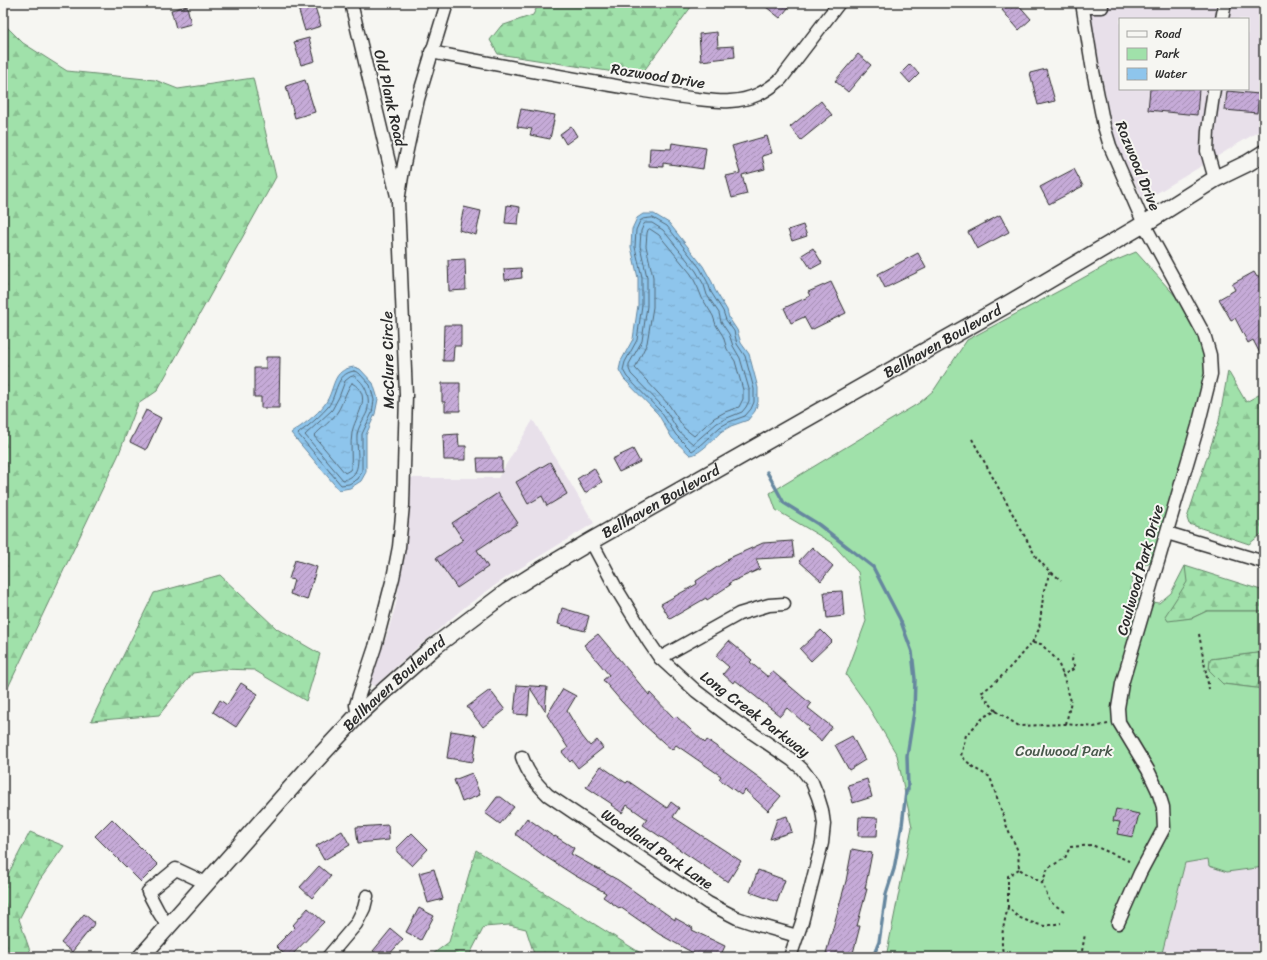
<svg xmlns="http://www.w3.org/2000/svg" width="1267" height="960" font-family="Sriracha,sans-serif">
  <defs>
    <pattern id="forest-firs" width="22" height="20" patternUnits="userSpaceOnUse"><rect width="22" height="20" fill="#a0e1aa"/><path d="M5 1l3.5 6h-7zM16 11l3.5 6h-7z" fill="#8ac192"/></pattern>
    <pattern id="water-ripples" width="26" height="14" patternUnits="userSpaceOnUse"><rect width="26" height="14" fill="#8ec5ec"/><path d="M2 4q2-2 4 0t4 0M15 11q2-2 4 0t4 0" fill="none" stroke="#7ba9cb"/></pattern>
    <pattern id="building-hatch" width="6" height="6" patternUnits="userSpaceOnUse"><rect width="6" height="6" fill="#c6abd8"/><path d="M-1 1l2-2M0 6l6-6M5 7l2-2" fill="none" stroke="#a18baf"/></pattern>
  </defs>
  <rect width="100%" height="100%" fill="#f6f6f2"/>
  <filter id="ink" filterUnits="userSpaceOnUse"><feTurbulence type="fractalNoise" baseFrequency=".025" numOctaves="2"/><feDisplacementMap in="SourceGraphic" scale="8" xChannelSelector="R" yChannelSelector="G"/><feConvolveMatrix kernelMatrix="1 2 1 2 8 2 1 2 1" color-interpolation-filters="sRGB"/></filter>
  <g filter="url(#ink)">
    <g fill="#e8e0ea" fill-rule="evenodd">
      <path d="M 1088,3 L 1264,3 L 1264,128 L 1144,201 L 1120,152 L 1112,129 ZM 1120,19 L 1248,19 L 1248,89 L 1120,89 Z"/>
      <path d="M 533,420 L 594,523 L 514,572 L 466,606 L 411,653 L 376,685 L 373,686 L 370,683 L 369,679 L 386,638 L 396,604 L 403,563 L 410,506 L 411,478 L 498,478 Z"/>
      <path d="M 1264,849 L 1264,957 L 1161,957 L 1185,863 Z"/>
    </g>
    <g fill="url(#forest-firs)" stroke="#66866a">
      <path d="M 539,3 L 694,3 L 640,76 L 498,54 L 490,40 L 501,26 L 533,15 Z"/>
      <path d="M 3,23 L 23,43 L 67,71 L 155,80 L 178,89 L 253,78 L 276,177 L 157,391 L 138,404 L 118,456 L 3,698 Z"/>
      <path d="M 1228,371 L 1246,402 L 1264,392 L 1264,532 L 1249,544 L 1189,524 L 1187,518 L 1219,421 Z"/>
      <path d="M 1185,566 L 1264,591 L 1264,611 L 1207,611 L 1192,618 L 1168,622 L 1164,616 L 1186,582 Z"/>
      <path d="M 220,575 L 277,629 L 320,654 L 306,701 L 254,670 L 221,669 L 193,673 L 159,715 L 91,721 L 154,593 Z"/>
      <path d="M 1264,652 L 1264,689 L 1223,684 L 1209,670 L 1210,659 Z"/>
      <path d="M 30,832 L 64,846 L 39,881 L 19,919 L 31,954 L 33,957 L 3,957 L 3,884 Z"/>
      <path d="M 476,850 L 647,957 L 535,957 L 526,929 L 509,925 L 484,927 L 470,954 L 471,957 L 429,957 L 449,942 Z"/>
    </g>
    <path fill="#a0e1aa" stroke="#66866a" d="M 1136,252 L 1195,318 L 1210,355 L 1167,533 L 1154,549 L 1150,562 L 1133,572 L 1131,590 L 1140,600 L 1159,603 L 1171,593 L 1185,566 L 1187,582 L 1165,616 L 1168,621 L 1192,618 L 1207,611 L 1264,611 L 1264,652 L 1210,659 L 1209,670 L 1223,684 L 1264,689 L 1264,867 L 1227,872 L 1209,866 L 1208,859 L 1185,863 L 1161,957 L 886,957 L 912,827 L 897,755 L 866,703 L 846,675 L 866,621 L 858,572 L 832,543 L 776,510 L 770,493 L 919,403 L 934,390 L 967,340 L 1072,284 L 1112,262 Z"/>
    <g fill="url(#water-ripples)" stroke="#66879f">
      <path d="M 643,214 L 654,214 L 669,223 L 703,266 L 712,282 L 715,290 L 727,310 L 729,318 L 737,330 L 741,343 L 749,354 L 758,388 L 758,402 L 755,411 L 748,420 L 731,426 L 726,429 L 722,431 C 715,437 700,455 690,455 L 672,438 L 658,414 L 624,379 L 619,370 L 621,361 L 633,339 L 638,305 L 638,278 L 631,247 L 632,229 L 637,218 Z"/>
      <path d="M 354,367 L 360,369 L 373,383 L 378,399 L 375,414 L 366,435 L 366,472 L 361,481 L 350,488 L 339,490 L 291,433 C 303,425 316,416 325,404 C 336,388 331,370 354,367 Z"/>
    </g>
    <g fill="none" stroke-linecap="round" stroke-linejoin="round">
      <g stroke="#536978" stroke-width="1">
        <path d="M 653,218 L 667,226 L 700,268 L 708,283 L 711,292 L 723,311 L 726,320 L 734,331 L 737,344 L 745,356 L 754,389 L 754,402 L 751,409 L 745,416 L 729,422 L 720,427 L 698,447 L 692,451 L 676,435 L 661,412 L 627,377 L 623,370 L 625,362 L 637,340 L 642,305 L 642,277 L 635,247 L 636,230 L 640,221 L 643,219 Z"/>
        <path d="M 646,223 L 652,223 L 663,230 L 696,271 L 704,285 L 707,295 L 719,313 L 721,322 L 729,334 L 733,346 L 740,358 L 749,389 L 749,401 L 746,407 L 742,412 L 727,418 L 717,423 L 693,444 L 679,432 L 665,409 L 631,374 L 629,369 L 629,364 L 642,341 L 647,306 L 647,277 L 640,246 L 641,231 L 644,224 Z"/>
        <path d="M 650,229 L 659,235 L 691,274 L 698,288 L 702,298 L 713,316 L 716,325 L 723,336 L 727,349 L 735,361 L 743,390 L 743,399 L 739,407 L 725,412 L 714,418 L 694,436 L 684,428 L 669,405 L 635,368 L 647,343 L 653,307 L 653,277 L 646,246 L 647,233 L 648,230 Z"/>
        <path d="M 354,371 L 359,373 L 370,385 L 374,400 L 372,413 L 362,434 L 362,471 L 358,479 L 349,484 L 341,485 L 298,434 C 301,431 304,429 308,426 C 314,421 323,413 328,407 C 338,393 335,374 354,371 Z"/>
        <path d="M 354,376 C 366,383 371,398 367,412 C 364,419 358,427 357,435 C 356,451 365,476 343,480 L 305,435 L 332,410 L 339,397 L 345,381 L 350,377 Z"/>
        <path d="M 352,383 C 375,396 354,417 352,433 C 350,444 352,456 351,468 L 350,470 L 345,473 L 314,436 C 321,428 332,421 338,411 C 342,405 348,386 352,383 Z"/>
      </g>
      <path stroke="#66879f" stroke-width="3.5" d="M 767,472 L 784,503 L 818,524 L 873,567 L 900,619 L 912,652 L 915,679 L 914,712 L 907,756 L 908,789 L 906,792 L 902,825 L 894,869 L 886,894 L 879,942 L 873,957"/>
    </g>
    <g fill="url(#building-hatch)" stroke="#2b2b2b">
      <path d="M 761,3 L 792,3 L 780,18 Z"/>
      <path d="M 1010,3 L 1017,3 L 1031,19 L 1019,30 L 1002,10 Z"/>
      <path d="M 314,4 L 321,26 L 305,31 L 298,8 Z"/>
      <path d="M 187,6 L 191,24 L 176,28 L 171,10 Z"/>
      <path d="M 717,32 L 718,47 L 734,46 L 735,57 L 701,61 L 699,34 Z"/>
      <path d="M 309,38 L 315,61 L 301,65 L 294,42 Z"/>
      <path d="M 858,54 L 871,65 L 848,92 L 835,81 Z"/>
      <path d="M 910,64 L 919,74 L 910,83 L 901,73 Z"/>
      <path d="M 1046,69 L 1055,101 L 1038,105 L 1030,73 Z"/>
      <path d="M 305,80 L 315,112 L 295,118 L 286,86 Z"/>
      <path d="M 1150,89 L 1199,89 L 1197,115 L 1148,110 Z"/>
      <path d="M 1227,91 L 1259,94 L 1257,113 L 1225,110 Z"/>
      <path d="M 821,101 L 832,115 L 801,140 L 790,127 Z"/>
      <path d="M 521,109 L 555,115 L 550,139 L 530,135 L 532,129 L 517,127 Z"/>
      <path d="M 571,126 L 577,136 L 566,144 L 560,134 Z"/>
      <path d="M 767,136 L 772,153 L 762,156 L 765,169 L 742,175 L 747,194 L 732,198 L 726,176 L 740,173 L 732,146 Z"/>
      <path d="M 672,143 L 706,148 L 703,169 L 663,163 L 663,167 L 649,166 L 650,148 L 671,149 Z"/>
      <path d="M 1074,169 L 1083,186 L 1049,204 L 1040,187 Z"/>
      <path d="M 507,205 L 520,207 L 518,224 L 505,223 Z"/>
      <path d="M 464,207 L 481,211 L 476,235 L 459,230 Z"/>
      <path d="M 1000,215 L 1009,232 L 977,249 L 968,232 Z"/>
      <path d="M 803,225 L 807,236 L 792,241 L 788,230 Z"/>
      <path d="M 813,248 L 822,263 L 811,269 L 802,255 Z"/>
      <path d="M 918,253 L 926,268 L 885,288 L 878,274 Z"/>
      <path d="M 465,259 L 466,290 L 449,291 L 448,260 Z"/>
      <path d="M 521,268 L 522,278 L 505,280 L 504,269 Z"/>
      <path d="M 1254,272 L 1257,277 L 1264,273 L 1264,361 L 1253,340 L 1248,343 L 1235,318 L 1231,320 L 1219,299 L 1235,290 L 1232,284 Z"/>
      <path d="M 831,282 L 846,313 L 811,330 L 804,317 L 791,323 L 784,308 L 810,296 L 808,292 Z"/>
      <path d="M 444,325 L 461,325 L 461,346 L 454,346 L 453,361 L 443,361 Z"/>
      <path d="M 266,357 L 280,357 L 279,408 L 261,408 L 261,397 L 254,397 L 254,368 L 266,368 Z"/>
      <path d="M 442,383 L 460,383 L 460,411 L 445,411 L 445,402 L 442,402 Z"/>
      <path d="M 146,410 L 161,418 L 146,450 L 130,442 Z"/>
      <path d="M 458,434 L 459,446 L 466,446 L 466,460 L 444,460 L 443,435 Z"/>
      <path d="M 633,449 L 640,462 L 619,472 L 612,459 Z"/>
      <path d="M 477,458 L 502,458 L 502,472 L 478,472 Z"/>
      <path d="M 550,462 L 567,494 L 547,506 L 542,496 L 528,504 L 516,482 Z"/>
      <path d="M 594,468 L 602,482 L 585,493 L 577,479 Z"/>
      <path d="M 498,493 L 518,523 L 477,550 L 488,567 L 457,588 L 436,558 L 463,540 L 452,523 Z"/>
      <path d="M 792,541 L 794,557 L 756,559 L 760,569 L 729,583 L 730,585 L 707,600 L 706,598 L 670,619 L 661,604 L 697,584 L 696,581 L 728,560 L 727,559 L 763,543 Z"/>
      <path d="M 812,547 L 833,566 L 821,581 L 799,561 Z"/>
      <path d="M 295,560 L 317,567 L 307,600 L 290,594 L 294,580 L 289,579 Z"/>
      <path d="M 842,591 L 844,616 L 827,618 L 824,592 Z"/>
      <path d="M 562,608 L 589,616 L 585,631 L 558,624 Z"/>
      <path d="M 821,630 L 832,641 L 811,661 L 800,649 Z"/>
      <path d="M 598,634 L 649,695 L 650,693 L 674,718 L 676,716 L 705,743 L 707,740 L 723,751 L 761,779 L 781,796 L 768,811 L 745,790 L 741,795 L 719,779 L 721,776 L 676,745 L 672,750 L 644,725 L 621,701 L 603,680 L 609,675 L 584,645 Z"/>
      <path d="M 729,641 L 752,660 L 750,662 L 768,677 L 772,671 L 811,704 L 808,708 L 832,727 L 821,741 L 807,730 L 809,727 L 787,708 L 780,716 L 735,680 L 733,683 L 723,674 L 729,667 L 716,656 Z"/>
      <path d="M 241,683 L 258,694 L 236,727 L 213,712 L 220,700 L 227,705 Z"/>
      <path d="M 517,685 L 547,687 L 545,711 L 530,688 L 528,715 L 514,714 Z"/>
      <path d="M 563,689 L 576,696 L 567,711 L 582,736 L 590,746 L 597,740 L 603,748 L 578,768 L 572,760 L 570,762 L 562,752 L 568,748 L 547,715 Z"/>
      <path d="M 490,690 L 505,710 L 483,727 L 467,707 Z"/>
      <path d="M 451,731 L 477,735 L 473,762 L 447,758 Z"/>
      <path d="M 852,736 L 865,760 L 849,770 L 835,745 Z"/>
      <path d="M 601,766 L 626,783 L 628,781 L 667,808 L 671,802 L 679,808 L 673,817 L 741,861 L 728,882 L 643,825 L 647,819 L 627,805 L 622,813 L 611,805 L 612,804 L 586,787 Z"/>
      <path d="M 472,773 L 480,795 L 462,802 L 454,780 Z"/>
      <path d="M 867,779 L 872,797 L 853,803 L 848,785 Z"/>
      <path d="M 497,797 L 501,797 L 514,807 L 500,824 L 485,813 Z"/>
      <path d="M 1116,809 L 1139,814 L 1133,837 L 1117,834 L 1120,822 L 1113,821 Z"/>
      <path d="M 787,816 L 792,832 L 770,839 L 777,819 Z"/>
      <path d="M 859,817 L 878,818 L 877,836 L 858,836 Z"/>
      <path d="M 527,818 L 554,837 L 555,836 L 574,848 L 571,854 L 618,880 L 675,920 L 675,918 L 693,928 L 692,930 L 725,946 L 720,957 L 694,957 L 695,954 L 659,934 L 620,907 L 619,908 L 603,897 L 606,893 L 574,875 L 543,855 L 515,834 Z"/>
      <path d="M 112,819 L 158,865 L 141,882 L 95,836 Z"/>
      <path d="M 388,825 L 389,840 L 358,843 L 356,827 Z"/>
      <path d="M 342,831 L 350,845 L 324,860 L 316,846 Z"/>
      <path d="M 412,833 L 428,849 L 412,866 L 397,852 L 397,848 Z"/>
      <path d="M 852,849 L 872,853 L 865,889 L 867,889 L 857,926 L 860,926 L 852,957 L 825,957 L 846,881 Z"/>
      <path d="M 319,866 L 331,876 L 312,898 L 300,887 Z"/>
      <path d="M 434,869 L 443,899 L 428,903 L 419,873 Z"/>
      <path d="M 758,870 L 785,880 L 777,902 L 750,892 Z"/>
      <path d="M 308,908 L 324,922 L 290,957 L 287,957 L 276,946 L 295,927 L 293,925 Z"/>
      <path d="M 419,908 L 434,916 L 421,940 L 406,932 Z"/>
      <path d="M 84,914 L 95,923 L 72,952 L 61,943 Z"/>
      <path d="M 391,929 L 403,939 L 387,957 L 380,957 L 373,951 Z"/>
    </g>
    <g fill="none" stroke-linecap="round" stroke-linejoin="round">
      <defs>
        <g id="minor">
          <path d="M 351,3 L 397,196"/>
          <path d="M 1082,3 L 1093,71 L 1104,126 L 1110,146 L 1144,224 L 1204,334 L 1210,355 L 1211,374 L 1198,426 L 1122,684 L 1118,708 L 1119,722 L 1148,770 L 1158,791 L 1163,807 L 1164,828 L 1140,873 L 1118,923"/>
          <path d="M 1083,7 L 1102,7"/>
          <path d="M 1222,19 L 1225,3"/>
          <path d="M 431,52 C 499,65 566,78 634,89 C 655,93 676,96 697,99 C 708,100 719,102 730,101 C 751,100 766,92 781,79 L 839,3"/>
          <path d="M 1214,89 L 1208,130 L 1207,151 L 1215,179"/>
          <path d="M 1167,533 L 1264,562"/>
          <path d="M 591,541 L 616,588 L 649,642 L 660,658 L 696,691 L 735,721 L 792,760 L 802,769 L 812,782 L 818,797 L 822,810 L 824,824 L 822,843 L 802,922 L 790,957"/>
          <path d="M 660,658 L 739,614 L 769,605 L 784,604"/>
          <path d="M 358,715 L 356,705 L 359,695 L 375,647 L 393,578 L 399,547 L 403,505 L 406,395 L 398,201 L 404,164 L 418,99 L 447,3"/>
          <path d="M 522,757 C 528,774 535,782 548,795 L 708,903 L 737,918 L 755,924 L 797,936"/>
          <path d="M 168,927 L 158,911 L 148,892 L 176,869 L 206,883"/>
          <path d="M 328,957 L 356,924 L 364,908 L 367,896"/>
        </g>
        <g id="major">
          <path id="s1" d="M 141,957 L 306,771 L 358,715 L 385,690 L 435,646 L 508,591 L 535,574 L 591,541 L 1008,304 L 1144,224 L 1215,179 L 1248,163 L 1264,153"/>
        </g>
      </defs>
      <use href="#minor" stroke="#2b2b2b" stroke-width="15"/>
      <use href="#major" stroke="#2b2b2b" stroke-width="19"/>
      <g stroke="#2b2b2b" stroke-width="2" stroke-dasharray="3 3" stroke-linecap="butt">
        <path d="M 972,439 L 1036,557 L 1047,569 L 1061,580"/>
        <path d="M 1199,634 L 1209,689"/>
        <path d="M 1032,643 L 1039,629 L 1044,590 L 1050,572"/>
        <path d="M 996,711 L 981,693 C 992,685 1002,677 1010,667 C 1018,659 1023,651 1032,643 L 1041,644 L 1057,660 L 1063,675"/>
        <path d="M 1066,724 L 1071,701 L 1063,675 L 1075,668 L 1072,661 L 1073,655"/>
        <path d="M 1019,869 L 1008,876 L 1008,907 L 1018,917 L 1030,922 L 1044,926 L 1061,923"/>
        <path d="M 1042,883 L 1048,868 L 1065,858 L 1070,847 L 1092,845 L 1129,861"/>
        <path d="M 1064,911 L 1050,902 L 1042,883 L 1019,869 L 1018,851 L 1007,827 L 990,777 L 974,768 L 961,756 L 966,735 L 985,716 L 996,711 L 1019,726 L 1066,724 L 1094,727 L 1108,724"/>
        <path d="M 1004,957 C 999,940 1004,924 1008,907"/>
        <path d="M 1081,957 L 1085,934"/>
      </g>
      <use href="#minor" stroke="#f6f6f2" stroke-width="12"/>
      <use href="#major" stroke="#f6f6f2" stroke-width="16"/>
    </g>
  </g>
  <g text-anchor="middle" stroke-width="4" stroke-linejoin="round" paint-order="stroke">
    <g font-size="15" fill="#2b2b2b" stroke="#f6f6f2">
      <text transform="translate(658 76) rotate(9)" y="5">Rozwood Drive</text>
      <text transform="translate(390 98) rotate(77)" y="5">Old Plank Road</text>
      <text transform="translate(1138 166) rotate(68)" y="5">Rozwood Drive</text>
      <text dy="5" stroke="none"><textPath href="#s1" startOffset="1021">Bellhaven Boulevard</textPath></text>
      <text transform="translate(388 360) rotate(-91)" y="5">McClure Circle</text>
      <text dy="5" stroke="none"><textPath href="#s1" startOffset="697">Bellhaven Boulevard</textPath></text>
      <text transform="translate(1140 570) rotate(-74)" y="5">Coulwood Park Drive</text>
      <text dy="5" stroke="none"><textPath href="#s1" startOffset="373">Bellhaven Boulevard</textPath></text>
      <text transform="translate(755 714) rotate(37)" y="5">Long Creek Parkway</text>
      <text transform="translate(657 849) rotate(34)" y="5">Woodland Park Lane</text>
    </g>
    <g font-size="15" fill="#48584b" stroke="#f6f6f2">
      <text x="1064" y="756">Coulwood Park</text>
    </g>
  </g>
  <rect width="1267" height="960" fill="none" stroke="#f6f6f2" stroke-width="16"/>
  <rect x="8" y="8" width="1251" height="944" fill="none" stroke="#2b2b2b" stroke-width="1.5" filter="url(#ink)"/>
  <rect x="1119" y="18" width="130" height="72" fill="#f6f6f2" stroke="#a5a5a2"/>
  <rect x="1127" y="31" width="20" height="6" fill="#f6f6f2" stroke="#a5a5a2"/>
  <text x="1155" y="38" font-size="12" fill="#2b2b2b">Road</text>
  <rect x="1127" y="48" width="20" height="12" fill="#a0e1aa" stroke="#a5a5a2"/>
  <text x="1155" y="58" font-size="12" fill="#2b2b2b">Park</text>
  <rect x="1127" y="68" width="20" height="12" fill="url(#water-ripples)" stroke="#a5a5a2"/>
  <text x="1155" y="78" font-size="12" fill="#2b2b2b">Water</text>
</svg>
